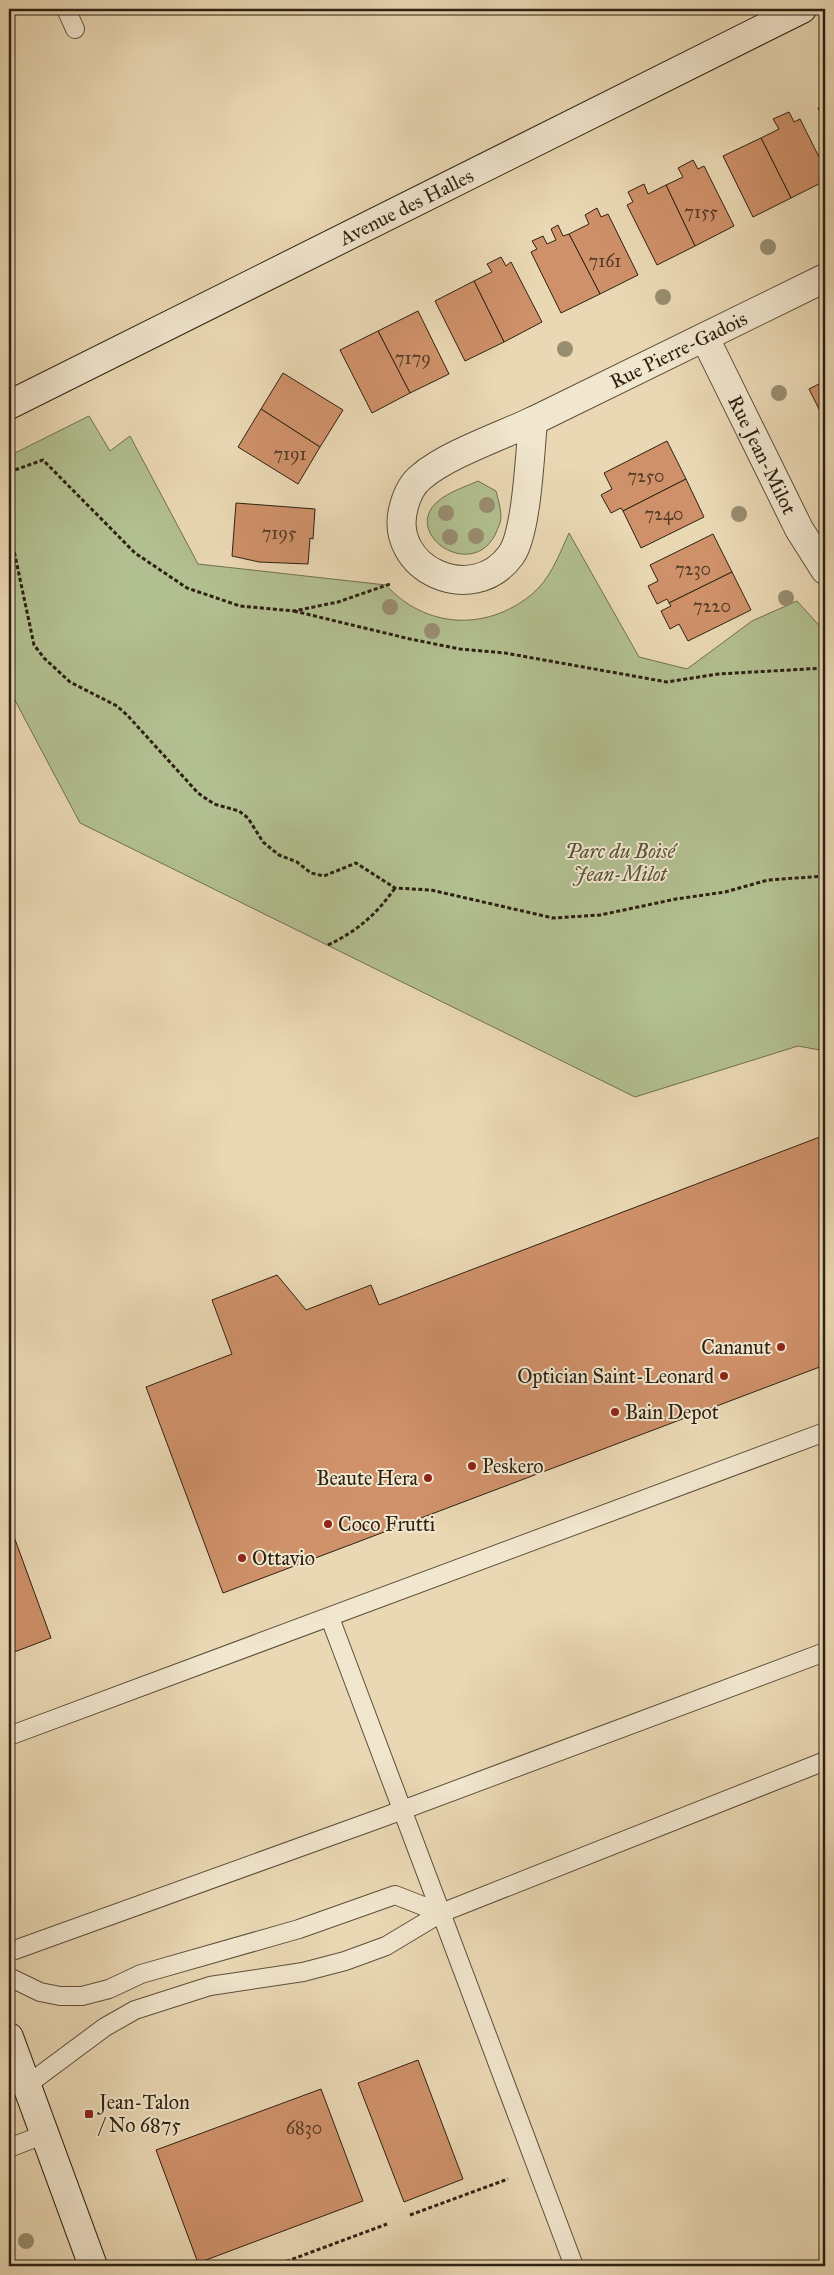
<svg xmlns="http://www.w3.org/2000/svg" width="834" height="2275" font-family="'IM FELL Great Primer',serif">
  <rect width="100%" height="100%" fill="#ead8b4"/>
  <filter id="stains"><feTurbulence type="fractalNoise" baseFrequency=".004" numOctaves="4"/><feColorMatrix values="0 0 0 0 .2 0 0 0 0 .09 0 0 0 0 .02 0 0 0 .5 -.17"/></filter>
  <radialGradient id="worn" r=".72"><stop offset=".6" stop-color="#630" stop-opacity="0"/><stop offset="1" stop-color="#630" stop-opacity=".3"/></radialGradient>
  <g fill="#b2bf90" stroke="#707050">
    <path d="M 89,416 L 110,451 L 130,436 L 198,564 L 386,585 C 425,628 485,632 531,595 C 550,580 559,555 569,533 L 639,657 L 687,669 L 752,621 L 797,601 L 825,632 L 825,1051 L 798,1046 L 635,1097 L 80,823 L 9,689 L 9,456 Z"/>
    <path d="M 478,481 L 496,491 C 498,499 501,509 501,517 C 501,523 497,530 495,535 C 471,581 402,534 437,502 C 448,492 465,487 478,481 Z"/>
  </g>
  <g fill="#cf916a" stroke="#2d2111">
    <path d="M 825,105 L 825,122 L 818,108 Z"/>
    <path d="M 789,112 L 794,122 L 800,119 L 825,169 L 825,181 L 791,198 L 761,138 L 779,129 L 773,119 Z"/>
    <path d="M 761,138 L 791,198 L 753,217 L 723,156 Z"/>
    <path d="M 693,160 L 698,169 L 704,166 L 734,226 L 695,246 L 666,185 L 683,177 L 678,168 Z"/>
    <path d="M 644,184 L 648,194 L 666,185 L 695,246 L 657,265 L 627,205 L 633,202 L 628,192 Z"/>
    <path d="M 597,208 L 601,217 L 608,214 L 638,275 L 600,294 L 569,234 L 589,224 L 585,215 Z"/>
    <path d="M 558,225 L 563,236 L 569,234 L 600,294 L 561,313 L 531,252 L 537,249 L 532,241 L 543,236 L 547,244 L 556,240 L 551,229 Z"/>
    <path d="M 501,257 L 506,266 L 511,262 L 542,322 L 504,342 L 474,281 L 492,272 L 487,264 Z"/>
    <path d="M 474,281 L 504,342 L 465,361 L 435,301 Z"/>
    <path d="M 418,311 L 449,374 L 410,393 L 378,331 Z"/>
    <path d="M 378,331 L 410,393 L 372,413 L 340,350 Z"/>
    <path d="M 283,373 L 343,410 L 320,447 L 261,409 Z"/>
    <path d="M 825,381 L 825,421 L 809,389 Z"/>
    <path d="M 261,409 L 320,447 L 298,484 L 238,447 Z"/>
    <path d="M 667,441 L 686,479 L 623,511 L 621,508 L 611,513 L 601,495 L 612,489 L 604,473 Z"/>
    <path d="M 686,479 L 704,517 L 641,548 L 623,511 Z"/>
    <path d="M 236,503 L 315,509 L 313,539 L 310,538 L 308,564 L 259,562 L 232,556 Z"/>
    <path d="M 713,534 L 732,572 L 669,603 L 667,599 L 657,604 L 648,586 L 658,581 L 650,565 Z"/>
    <path d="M 732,572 L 751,610 L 688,641 L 679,624 L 670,629 L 661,611 L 671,606 L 669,603 Z"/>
    <path d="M 825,1135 L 825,1365 L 223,1593 L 146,1387 L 232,1354 L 212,1300 L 277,1275 L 306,1310 L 371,1285 L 379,1305 Z"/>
    <path d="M 9,1523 L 51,1638 L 9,1654 Z"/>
    <path d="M 418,2060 L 463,2179 L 404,2202 L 358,2083 Z"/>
    <path d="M 321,2089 L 363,2201 L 198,2263 L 156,2150 Z"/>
  </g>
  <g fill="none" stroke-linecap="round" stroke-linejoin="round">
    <defs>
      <g id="lane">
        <path d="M 66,9 L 75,29"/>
        <path d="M 330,1618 L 574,2266"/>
        <path d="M 9,1736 L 825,1432"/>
        <path d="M 9,1952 L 381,1818 L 825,1652"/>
        <path d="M 9,1977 L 40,1992 L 60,1996 L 82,1996 L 109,1989 L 141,1974 L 299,1929 L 395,1895 L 441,1913"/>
        <path d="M 27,2085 L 105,2027 L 135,2010 L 210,1986 L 303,1972 L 345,1961 L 386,1946 L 441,1913 L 825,1761"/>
        <path d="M 9,2148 L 45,2134"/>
      </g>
      <g id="street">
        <path id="s1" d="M 705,338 L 799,529 L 825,570"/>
        <path d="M 533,421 C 530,452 527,533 511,555 C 473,608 386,569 404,506 C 407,495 412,484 421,477 C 446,455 501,436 533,421 Z"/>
        <path id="s2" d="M 533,421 L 825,278"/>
      </g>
      <g id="secondary">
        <path id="s3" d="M 9,405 L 802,9"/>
        <path d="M 9,2037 L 93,2266"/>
      </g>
    </defs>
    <use href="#lane" stroke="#5c4f3a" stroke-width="20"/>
    <use href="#street" stroke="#5c4f3a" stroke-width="30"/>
    <use href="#secondary" stroke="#2d2111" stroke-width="30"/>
    <g stroke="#2d2111" stroke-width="3" stroke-dasharray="4 2.5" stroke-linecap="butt">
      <path d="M 9,472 L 43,460 L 135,553 L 187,588 L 240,606 L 294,611 L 338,602 L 390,584"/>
      <path d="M 9,527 L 34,645 L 44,658 L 70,682 L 117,706 L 128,716 L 198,793 L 214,804 L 239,811 L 248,818 L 263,842 L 279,855 L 297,862 L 311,873 L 324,876 L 356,863 L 395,888 L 431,890 L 553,918 L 600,915 L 676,899 L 725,892 L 768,880 L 825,876"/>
      <path d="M 294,611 L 410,639 L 460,649 L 505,653 L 667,682 L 718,674 L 825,668"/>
      <path d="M 328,945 C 357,931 376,915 395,888"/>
      <path d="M 410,2215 L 508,2179"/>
      <path d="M 274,2266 L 387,2224"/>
    </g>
    <use href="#lane" stroke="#f1e6ce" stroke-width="18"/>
    <use href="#street" stroke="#f1e6ce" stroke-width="28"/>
    <use href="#secondary" stroke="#f1e6ce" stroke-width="28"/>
  </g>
  <g fill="#988d6f">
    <circle cx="768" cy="247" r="8"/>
    <circle cx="663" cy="297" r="8"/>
    <circle cx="565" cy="349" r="8"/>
    <circle cx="779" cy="393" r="8"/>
    <circle cx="487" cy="505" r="8"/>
    <circle cx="446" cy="513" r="8"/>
    <circle cx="739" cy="514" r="8"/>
    <circle cx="476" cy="536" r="8"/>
    <circle cx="450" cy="537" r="8"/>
    <circle cx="786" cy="598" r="8"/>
    <circle cx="390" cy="607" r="8"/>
    <circle cx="432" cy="631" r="8"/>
    <circle cx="26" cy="2241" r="8"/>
  </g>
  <g fill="#8f2418" stroke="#f1e6ce" stroke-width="2">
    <circle cx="781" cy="1347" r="5"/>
    <circle cx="724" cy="1376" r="5"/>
    <circle cx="615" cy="1412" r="5"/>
    <circle cx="472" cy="1466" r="5"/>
    <circle cx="428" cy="1478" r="5"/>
    <circle cx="328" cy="1524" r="5"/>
    <circle cx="242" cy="1558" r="5"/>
    <rect x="84" y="2109" width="10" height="10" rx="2.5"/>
  </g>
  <g text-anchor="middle" stroke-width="4" stroke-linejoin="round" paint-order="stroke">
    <g font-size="18" fill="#563d27">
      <text x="701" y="218">7155</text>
      <text x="605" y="267">7161</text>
      <text x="413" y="364">7179</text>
      <text x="290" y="460">7191</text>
      <text x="646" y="482">7250</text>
      <text x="664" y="520">7240</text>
      <text x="279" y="539">7195</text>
      <text x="693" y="575">7230</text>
      <text x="712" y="612">7220</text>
      <text x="304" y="2134">6830</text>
    </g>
    <g font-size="20" fill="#2d2111" stroke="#f1e6ce">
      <text dy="7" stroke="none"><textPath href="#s3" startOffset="444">Avenue des Halles</textPath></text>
      <text dy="7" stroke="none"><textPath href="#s2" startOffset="162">Rue Pierre-Gadois</textPath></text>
      <text dy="7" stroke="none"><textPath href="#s1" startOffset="130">Rue Jean-Milot</textPath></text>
    </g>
    <g font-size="20" font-style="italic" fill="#555037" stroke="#f1e6ce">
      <text x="620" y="858">Parc du Boisé<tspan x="620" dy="23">Jean-Milot</tspan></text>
    </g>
    <g font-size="20" fill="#2d2111" stroke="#f1e6ce" text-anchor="start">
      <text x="771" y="1354" text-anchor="end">Cananut</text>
      <text x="714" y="1383" text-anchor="end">Optician Saint-Leonard</text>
      <text x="625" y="1419">Bain Depot</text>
      <text x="482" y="1473">Peskero</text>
      <text x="418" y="1485" text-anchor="end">Beaute Hera</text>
      <text x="338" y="1531">Coco Frutti</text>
      <text x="252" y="1565">Ottavio</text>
      <text x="99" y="2109">Jean-Talon<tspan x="99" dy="23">/ No 6875</tspan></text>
    </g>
  </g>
  <rect width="834" height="2275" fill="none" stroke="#ead8b4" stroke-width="30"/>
  <rect x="10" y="10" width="814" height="2255" fill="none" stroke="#2d2111" stroke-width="2.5"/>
  <rect x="15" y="15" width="804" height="2245" fill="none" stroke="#2d2111"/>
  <rect width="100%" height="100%" filter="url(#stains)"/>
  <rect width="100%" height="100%" fill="url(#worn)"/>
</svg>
